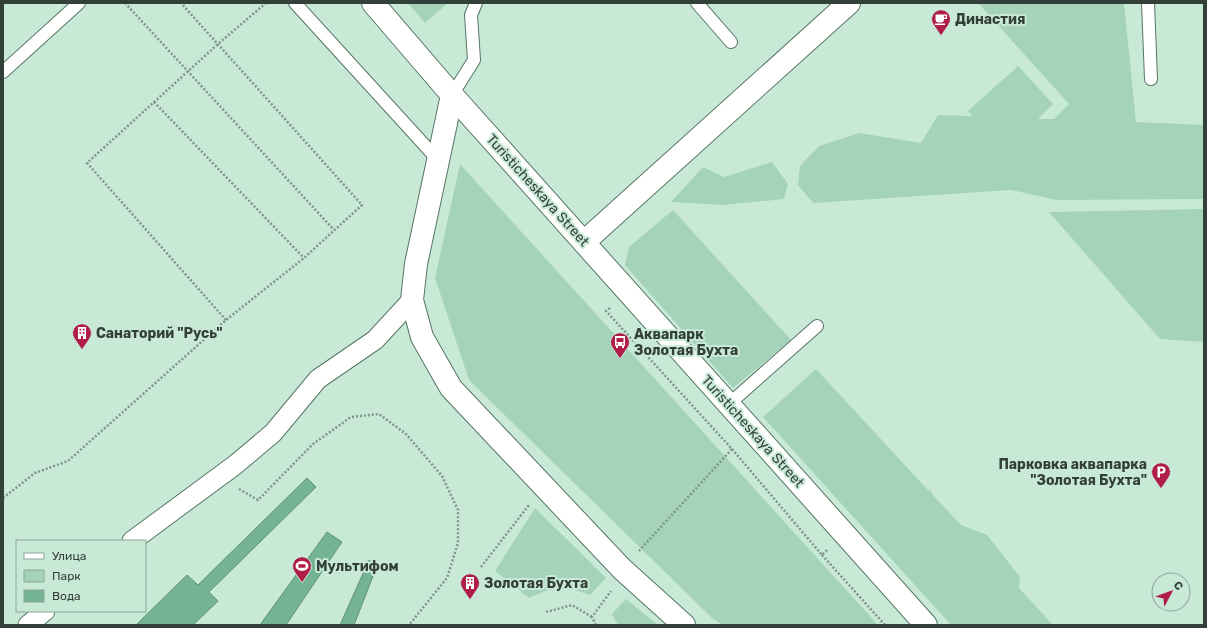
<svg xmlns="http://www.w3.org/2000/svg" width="1207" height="628" font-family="Rubik,sans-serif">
  <rect width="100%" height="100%" fill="#c9e9d7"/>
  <g fill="#a5d3ba">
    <path d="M 408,3 L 448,3 L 425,23 Z"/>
    <path d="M 978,3 L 1124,3 L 1136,122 L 1204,125 L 1204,199 L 1056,200 L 1011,190 L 813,203 L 798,185 L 800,166 L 819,146 L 859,133 L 921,143 L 938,115 L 972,116 L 968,111 L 1018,66 L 1053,104 L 1038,119 L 1054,119 L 1069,104 Z"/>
    <path d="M 772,162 L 788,184 L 784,199 L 722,205 L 671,202 L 703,167 L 724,177 Z"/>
    <path d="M 460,164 L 878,625 L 723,625 L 712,618 L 469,380 L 435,278 Z"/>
    <path d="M 1204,209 L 1204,342 L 1160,339 L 1049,212 Z"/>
    <path d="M 673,210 L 791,340 L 733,388 L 625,265 L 629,247 Z"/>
    <path d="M 816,369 L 928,490 L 931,491 L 932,494 L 961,525 L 987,535 L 1020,577 L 1019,588 L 1053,625 L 951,625 L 763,417 Z"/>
    <path d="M 535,508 L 606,578 L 590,595 L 560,585 L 529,598 L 495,571 Z"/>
    <path d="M 626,599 L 658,625 L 618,625 L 612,614 Z"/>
  </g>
  <g fill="#74b393" stroke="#609078">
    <path d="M 307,478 L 316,487 L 209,592 L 218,601 L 193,625 L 136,625 L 187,575 L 198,585 Z"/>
    <path d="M 327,532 L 342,542 L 286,625 L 260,625 Z"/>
    <path d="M 369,560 L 377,566 L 354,625 L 340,625 Z"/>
  </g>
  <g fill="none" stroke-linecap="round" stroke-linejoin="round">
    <defs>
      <g id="service">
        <path d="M 295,3 L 439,161"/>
        <path d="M 697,3 L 731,42"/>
        <path d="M 1148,3 L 1151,79"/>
        <path d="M 3,72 L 79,3"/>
        <path d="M 452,95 L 474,60 L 471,15 L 476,3"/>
        <path d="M 729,404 L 817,326"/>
      </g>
      <g id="pedestrian">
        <path d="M 132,541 L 235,465 L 273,433 L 318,379 L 375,340 L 412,300"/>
        <path d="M 28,625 L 45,611"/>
      </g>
      <path id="minor" d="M 584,242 L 849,3"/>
      <g id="tertiary">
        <path d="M 373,3 L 452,95 L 926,625"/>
        <path d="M 452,95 L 416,264 L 412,300 L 422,337 L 451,388 L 622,569 L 684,625"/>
      </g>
    </defs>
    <use href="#service" stroke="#577565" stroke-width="14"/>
    <use href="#pedestrian" stroke="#577565" stroke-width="21"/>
    <use href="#minor" stroke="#577565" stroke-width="24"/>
    <use href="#tertiary" stroke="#577565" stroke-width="24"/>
    <g stroke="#7e9588" stroke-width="2.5" stroke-dasharray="2 2" stroke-linecap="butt">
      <path d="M 125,3 L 334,230"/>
      <path d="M 154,102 L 304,258"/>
      <path d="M 610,308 L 606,311 L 732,449 L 638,552"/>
      <path d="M 226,320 L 87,163 L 218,44 L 266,3"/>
      <path d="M 732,449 L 822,555 L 827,550"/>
      <path d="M 239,489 L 258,500 L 313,444 L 351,417 L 379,414 L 406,434 L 442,476 L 458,510 L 458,543 L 447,578 L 409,625"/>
      <path d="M 3,498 L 35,473 L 68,461 L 226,320 L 304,258 L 362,205 L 181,3"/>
      <path d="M 822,555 L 885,625"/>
      <path d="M 481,567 L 529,505"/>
      <path d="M 546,612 L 572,605 L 592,617"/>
      <path d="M 596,625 L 592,617 L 611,591"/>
    </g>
    <use href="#service" stroke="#fff" stroke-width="12"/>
    <use href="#pedestrian" stroke="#fff" stroke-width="19"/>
    <use href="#minor" stroke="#fff" stroke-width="22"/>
    <use href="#tertiary" stroke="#fff" stroke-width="22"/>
  </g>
  <defs>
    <symbol id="cafe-pin" viewBox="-11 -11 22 30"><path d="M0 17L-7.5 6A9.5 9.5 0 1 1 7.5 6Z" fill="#af1d48" stroke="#c9e9d7"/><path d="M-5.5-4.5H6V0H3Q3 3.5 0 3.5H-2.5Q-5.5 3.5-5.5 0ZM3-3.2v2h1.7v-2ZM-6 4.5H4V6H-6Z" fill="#fff"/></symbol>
    <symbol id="building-pin" viewBox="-11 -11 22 30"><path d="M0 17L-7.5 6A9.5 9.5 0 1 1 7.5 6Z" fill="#af1d48" stroke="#c9e9d7"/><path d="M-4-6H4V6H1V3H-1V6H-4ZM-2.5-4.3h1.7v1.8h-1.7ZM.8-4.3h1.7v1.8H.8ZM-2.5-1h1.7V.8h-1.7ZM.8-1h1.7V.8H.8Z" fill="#fff"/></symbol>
    <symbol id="bus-pin" viewBox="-11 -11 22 30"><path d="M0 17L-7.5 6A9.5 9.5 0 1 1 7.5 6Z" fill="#af1d48" stroke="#c9e9d7"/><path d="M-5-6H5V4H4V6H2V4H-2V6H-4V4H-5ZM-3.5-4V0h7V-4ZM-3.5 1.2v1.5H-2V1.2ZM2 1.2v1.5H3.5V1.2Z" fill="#fff"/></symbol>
    <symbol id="parking-pin" viewBox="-11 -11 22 30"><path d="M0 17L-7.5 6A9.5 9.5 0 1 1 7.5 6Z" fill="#af1d48" stroke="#c9e9d7"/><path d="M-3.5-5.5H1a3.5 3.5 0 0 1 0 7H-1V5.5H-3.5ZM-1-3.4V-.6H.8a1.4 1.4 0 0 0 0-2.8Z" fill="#fff"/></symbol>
    <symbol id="stadium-pin" viewBox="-11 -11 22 30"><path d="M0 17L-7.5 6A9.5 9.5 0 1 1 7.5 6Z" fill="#af1d48" stroke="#c9e9d7"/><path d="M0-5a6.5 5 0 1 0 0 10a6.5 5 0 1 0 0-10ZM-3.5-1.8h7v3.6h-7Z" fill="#fff"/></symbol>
  </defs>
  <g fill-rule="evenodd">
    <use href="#cafe-pin" x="930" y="8" width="22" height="30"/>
    <use href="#building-pin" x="71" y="322" width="22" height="30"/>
    <use href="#bus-pin" x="609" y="331" width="22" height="30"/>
    <use href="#parking-pin" x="1150" y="461" width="22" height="30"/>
    <use href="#stadium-pin" x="291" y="555" width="22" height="30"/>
    <use href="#building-pin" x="459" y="572" width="22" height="30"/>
  </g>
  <g text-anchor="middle" stroke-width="4" stroke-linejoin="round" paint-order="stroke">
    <g font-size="14" font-weight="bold" fill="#334039" stroke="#c9e9d7" text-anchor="start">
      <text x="955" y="24">Династия</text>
      <text x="96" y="338">Санаторий "Русь"</text>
      <text x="634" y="339">Аквапарк<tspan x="634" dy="16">Золотая Бухта</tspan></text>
      <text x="1147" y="469" text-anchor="end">Парковка аквапарка<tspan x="1147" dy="16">"Золотая Бухта"</tspan></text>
      <text x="316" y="571">Мультифом</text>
      <text x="484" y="588">Золотая Бухта</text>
    </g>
    <g font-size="14" fill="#334039" stroke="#c9e9d7">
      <text transform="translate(538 190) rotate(48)" y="5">Turisticheskaya Street</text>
      <text transform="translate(753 431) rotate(48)" y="5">Turisticheskaya Street</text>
    </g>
  </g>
  <rect width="1207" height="628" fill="none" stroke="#334039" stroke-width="8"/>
  <rect x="16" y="540" width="130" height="72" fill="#c9e9d7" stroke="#8da598"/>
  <rect x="24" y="553" width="20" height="6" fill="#ffffff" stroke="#8da598"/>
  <text x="52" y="560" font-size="12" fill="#334039">Улица</text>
  <rect x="24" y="570" width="20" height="12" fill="#a5d3ba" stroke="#8da598"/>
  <text x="52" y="580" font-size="12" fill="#334039">Парк</text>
  <rect x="24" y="590" width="20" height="12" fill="#74b393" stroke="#8da598"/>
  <text x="52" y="600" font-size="12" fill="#334039">Вода</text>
  <g transform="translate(1171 592) rotate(49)"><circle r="19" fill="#c9e9d7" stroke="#8da598"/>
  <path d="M0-3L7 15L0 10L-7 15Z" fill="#af1d48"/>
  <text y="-6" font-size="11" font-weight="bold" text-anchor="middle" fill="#334039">С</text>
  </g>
</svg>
